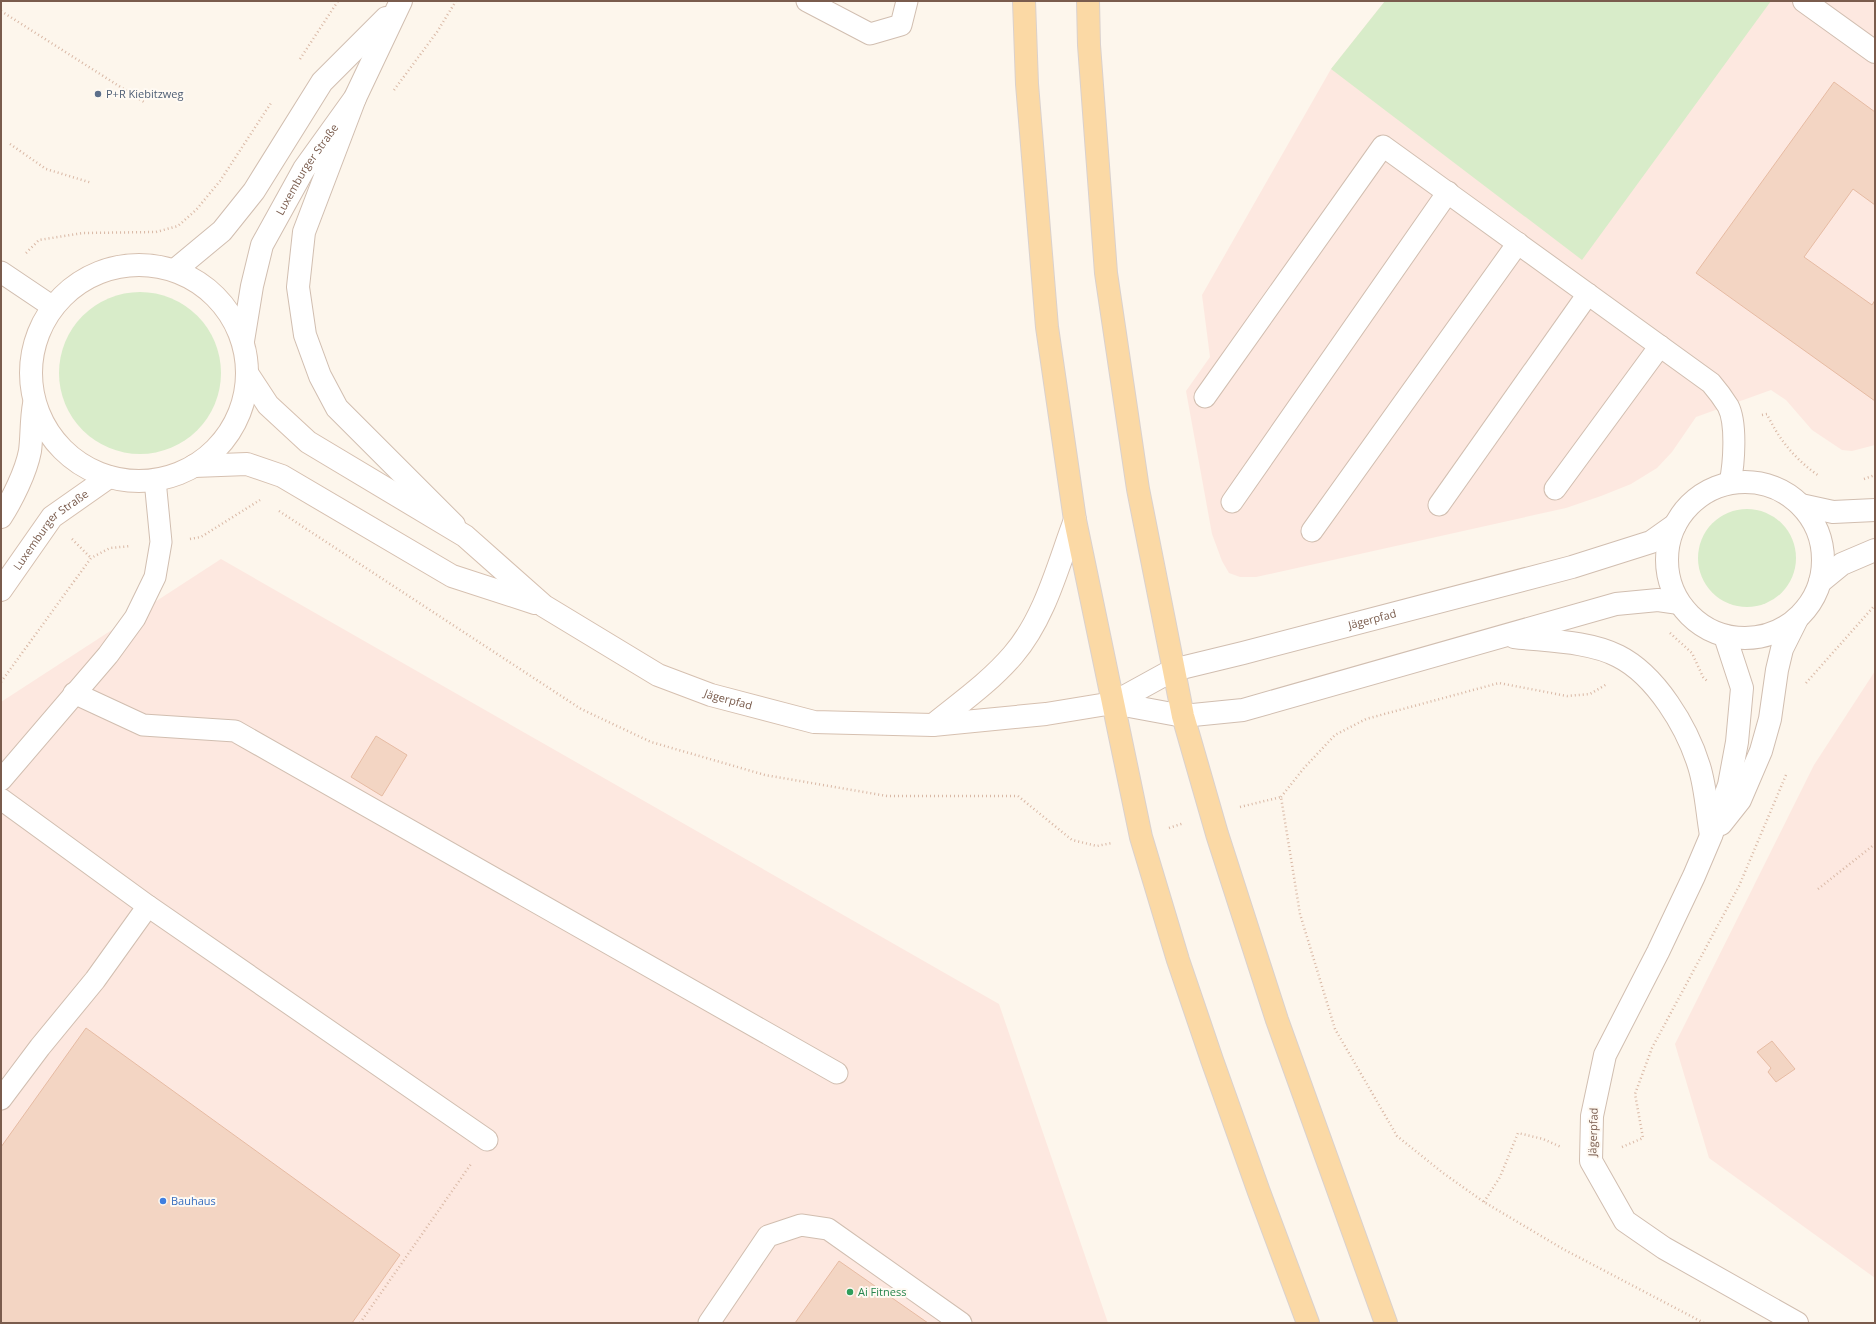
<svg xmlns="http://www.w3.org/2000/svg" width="1876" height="1324" font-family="'Open Sans',sans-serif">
  <rect width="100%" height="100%" fill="#fdf6ec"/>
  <g fill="#fde8e0">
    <path d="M 1385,1 L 1875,1 L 1875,445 L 1852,451 L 1842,450 L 1812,430 L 1786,400 L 1771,390 L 1696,417 L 1672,452 L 1657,468 L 1631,484 L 1601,496 L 1566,508 L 1256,577 L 1240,577 L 1229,573 L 1222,561 L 1212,534 L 1186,391 L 1210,357 L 1202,295 L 1331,69 Z"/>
    <path d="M 221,559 L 999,1004 L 1108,1323 L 1,1323 L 1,702 Z"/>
    <path d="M 1875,671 L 1875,1278 L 1709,1158 L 1675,1044 L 1814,765 Z"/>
  </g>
  <g fill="#d8ecc9">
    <path d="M 1385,1 L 1771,1 L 1582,260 L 1331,69 Z"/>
    <circle cx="140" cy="373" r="81"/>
    <circle cx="1747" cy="558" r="49"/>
  </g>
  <g fill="#f3d5c3" stroke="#e6bba3">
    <path d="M 1834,82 L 1875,112 L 1875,205 L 1853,189 L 1804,257 L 1872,305 L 1875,300 L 1875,401 L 1696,273 Z"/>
    <path d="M 376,736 L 407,755 L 382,796 L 351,777 Z"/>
    <path d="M 86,1028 L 400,1255 L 352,1323 L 1,1323 L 1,1147 Z"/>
    <path d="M 1772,1041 L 1795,1069 L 1776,1082 L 1768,1072 L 1771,1068 L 1757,1052 Z"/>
    <path d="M 839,1261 L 928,1323 L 795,1323 Z"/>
  </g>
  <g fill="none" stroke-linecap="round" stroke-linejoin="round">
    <defs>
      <g id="lane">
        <path d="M 807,1 L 870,34 L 901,25 L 907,1"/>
        <path d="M 1,272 L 53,307"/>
        <path d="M 1205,397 L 1383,146 L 1711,383 C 1717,390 1723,398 1728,406 C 1737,423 1734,464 1730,483"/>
        <path d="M 1555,489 L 1660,346"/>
        <path d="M 1232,502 L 1448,192"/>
        <path d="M 1439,505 L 1588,294"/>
        <path d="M 1312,531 L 1518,243"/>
        <path d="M 74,693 L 143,725 L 235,731 L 837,1073"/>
        <path d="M 1,780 L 108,655 L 135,618 L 155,577 L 161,542 L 155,480"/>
        <path d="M 1,799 L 148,906 L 487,1140"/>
        <path d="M 1,1099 L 40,1047 L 95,980 L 148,906"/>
        <path d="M 709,1323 L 768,1236 L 801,1225 L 828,1229 L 961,1323"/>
      </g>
      <g id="street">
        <path d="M 1804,1 L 1875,52"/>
        <path d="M 355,98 L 304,232 L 298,287 L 305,335 L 320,376 L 337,408 L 454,525"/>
        <path d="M 175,270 L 222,231 L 254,191 L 322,82 L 386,18"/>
        <path id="s1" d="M 243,341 L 252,286 L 262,245 L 304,169 L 355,98 L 401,1"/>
        <circle cx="1745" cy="560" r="78"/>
        <path d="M 1801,505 L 1833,512 L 1875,510"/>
        <path d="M 1820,582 L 1842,564 L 1875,550"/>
        <path d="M 1725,636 L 1742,688 L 1737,742 L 1729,785 L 1711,836 L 1694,876 L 1658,952 L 1605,1055 L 1592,1116 L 1591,1161 L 1625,1221 L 1664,1248 L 1797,1323"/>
        <path d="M 1514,637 C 1546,641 1589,641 1618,656 C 1656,675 1687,727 1699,766 C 1706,788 1707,813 1711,835"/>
        <path id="s2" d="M 1113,703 L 1173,670 L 1243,653 L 1572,567 L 1651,542 L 1675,525"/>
        <path d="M 1113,703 L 1183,716 L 1243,710 L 1616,604 L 1658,600 L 1679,603"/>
        <path d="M 1721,824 L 1740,800 L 1761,751 L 1770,719 L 1777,670 L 1782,649 L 1797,619"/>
      </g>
      <g id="secondary">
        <circle cx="139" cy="373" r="108"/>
        <path id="s3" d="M 247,373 L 268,405 L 308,442 L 465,536 L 544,606 L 658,675 L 711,695 L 814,722 L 933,725 L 1046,714 L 1113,703"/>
        <path d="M 194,466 L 247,464 L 282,476 L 452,576 L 535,603"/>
        <path d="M 1,517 C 12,500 26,472 30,451 C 32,436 31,420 34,404"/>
        <path id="s4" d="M 1,590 L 52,517 L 109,477"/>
        <path d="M 933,725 C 960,703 990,682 1013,655 C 1045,618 1058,565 1075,520"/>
      </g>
      <g id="primary">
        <path d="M 1024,1 L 1027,84 L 1047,327 L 1075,520 L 1141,837 L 1178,960 L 1212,1060 L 1259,1192 L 1308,1323"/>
        <path d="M 1088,1 L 1089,45 L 1106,273 L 1138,489 L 1183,716 L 1217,834 L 1277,1020 L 1386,1323"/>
      </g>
    </defs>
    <use href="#lane" stroke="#d1beb0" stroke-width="23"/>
    <use href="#street" stroke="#d1beb0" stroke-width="24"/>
    <use href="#secondary" stroke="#d6c0b0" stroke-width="24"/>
    <use href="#primary" stroke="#dad1cd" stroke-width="24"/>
    <g stroke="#d9b8a5" stroke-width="2.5" stroke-dasharray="1 3" stroke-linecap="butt">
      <path d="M 1,11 L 144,102"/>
      <path d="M 300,59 L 338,1"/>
      <path d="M 394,90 L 437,32 L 456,1"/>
      <path d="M 10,144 L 46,169 L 92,183"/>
      <path d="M 26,253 L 39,240 L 83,233 L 156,232 L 178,226 L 196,210 L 220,181 L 271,103"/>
      <path d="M 1762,415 L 1767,414 C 1779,440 1796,460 1819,476"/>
      <path d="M 1864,479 L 1875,475"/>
      <path d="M 279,511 L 581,709 L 651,742 L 765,775 L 887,796 L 1018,796 L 1072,840 L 1097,846 L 1112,843"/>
      <path d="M 72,539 L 91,558"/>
      <path d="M 190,539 L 201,537 L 260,500"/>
      <path d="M 1670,633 L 1692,653 L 1703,677 L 1707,681"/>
      <path d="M 1,682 L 91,558 L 110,548 L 131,546"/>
      <path d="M 1806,683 L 1875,605"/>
      <path d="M 1281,797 L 1304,768 L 1335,735 L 1366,719 L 1499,683 L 1567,696 L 1590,694 L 1607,684"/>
      <path d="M 1240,807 L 1281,797 L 1300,914 L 1335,1029 L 1397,1136 L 1443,1173 L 1484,1202 L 1563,1249 L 1704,1323"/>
      <path d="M 1169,828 L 1184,823"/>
      <path d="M 1818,889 L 1875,844"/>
      <path d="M 1622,1147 L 1643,1138 L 1635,1094 L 1652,1048 L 1739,886 L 1786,775"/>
      <path d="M 1484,1202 L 1500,1177 L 1518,1133 L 1543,1139 L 1561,1147"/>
      <path d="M 360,1323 L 471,1164"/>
    </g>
    <use href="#lane" stroke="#fff" stroke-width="21"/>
    <use href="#street" stroke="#fff" stroke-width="22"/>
    <use href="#secondary" stroke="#fff" stroke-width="22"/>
    <use href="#primary" stroke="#fbd9a5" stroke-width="22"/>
  </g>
  <circle fill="#5c6f8a" stroke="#fffaf3" stroke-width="1.5" cx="98" cy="94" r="4"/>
  <circle fill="#3f7fe0" stroke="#fffaf3" stroke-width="1.5" cx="163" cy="1201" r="4"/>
  <circle fill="#2e9e5b" stroke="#fffaf3" stroke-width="1.5" cx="850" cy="1292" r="4"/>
  <g text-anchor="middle" stroke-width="4" stroke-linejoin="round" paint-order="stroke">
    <g font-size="11" fill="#4e5e75" stroke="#fffaf3" text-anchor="start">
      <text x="106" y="98">P+R Kiebitzweg</text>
    </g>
    <g font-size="11" fill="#7a5c4d" stroke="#fffaf3">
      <text dy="4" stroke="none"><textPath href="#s1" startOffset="186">Luxemburger Straße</textPath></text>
      <text dy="4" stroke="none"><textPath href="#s4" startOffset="79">Luxemburger Straße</textPath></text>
      <text dy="4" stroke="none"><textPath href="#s2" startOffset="274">Jägerpfad</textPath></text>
      <text dy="4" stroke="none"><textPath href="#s3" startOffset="589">Jägerpfad</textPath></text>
      <text transform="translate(1593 1132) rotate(-88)" y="4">Jägerpfad</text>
    </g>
    <g font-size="11" fill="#366cbe" stroke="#fffaf3" text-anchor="start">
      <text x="171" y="1205">Bauhaus</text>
    </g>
    <g font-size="11" fill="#27864d" stroke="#fffaf3" text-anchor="start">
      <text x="858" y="1296">Ai Fitness</text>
    </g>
  </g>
  <rect width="1876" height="1324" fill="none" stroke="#7a5c4d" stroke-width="4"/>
</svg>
